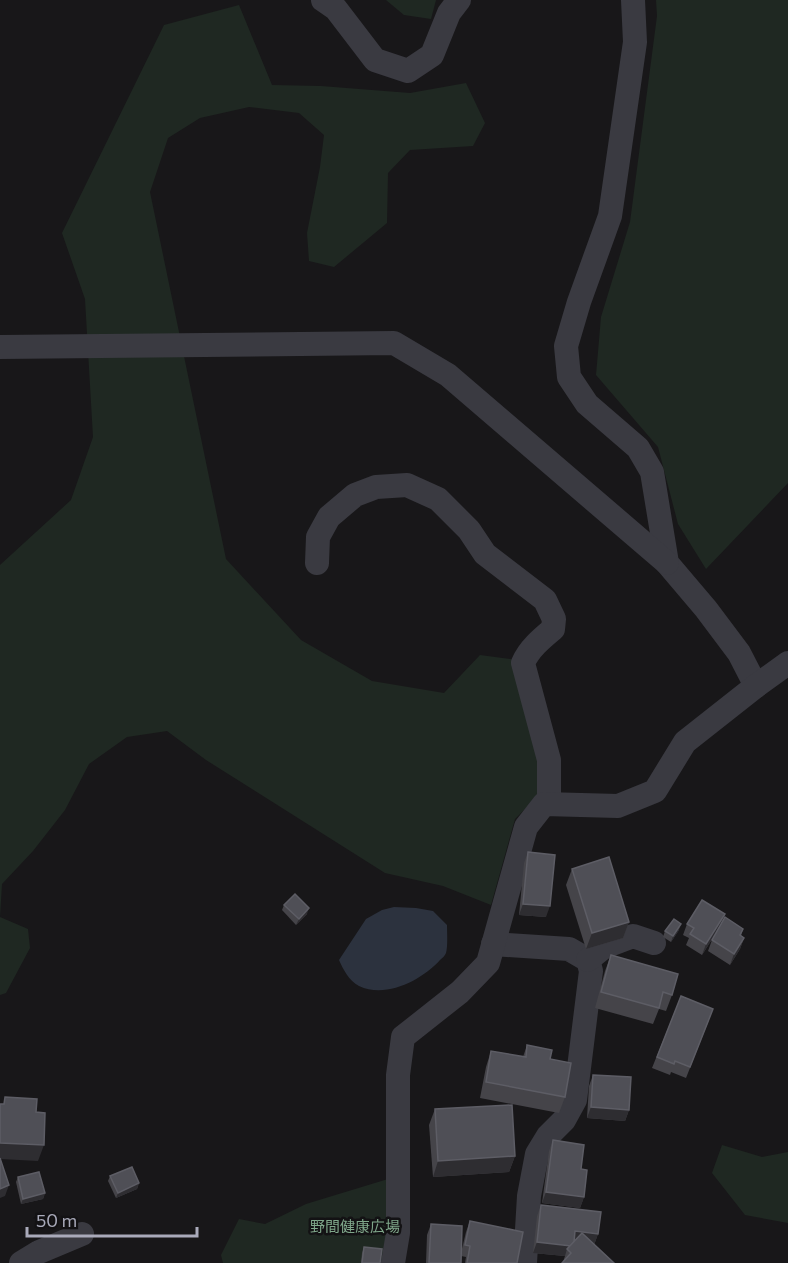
<svg xmlns="http://www.w3.org/2000/svg" width="788" height="1263" font-family="Commissioner,'Noto Sans JP',sans-serif">
  <rect width="100%" height="100%" fill="#181719"/>
  <g fill="#1f2822">
    <path d="M 386,0 L 436,0 L 431,19 L 404,15 Z"/>
    <path d="M 656,0 L 788,0 L 788,483 L 706,569 L 678,524 L 658,447 L 596,375 L 601,317 L 630,222 L 657,16 Z"/>
    <path d="M 239,5 L 272,85 L 321,86 L 410,93 L 466,83 L 485,123 L 473,146 L 410,150 L 388,173 L 387,223 L 334,267 L 309,261 L 307,233 L 320,167 L 324,135 L 299,113 L 249,107 L 200,118 L 168,138 L 150,192 L 226,559 L 301,640 L 372,681 L 444,693 L 480,655 L 517,660 L 544,790 L 515,819 L 491,905 L 443,886 L 385,873 L 206,760 L 167,731 L 127,737 L 89,764 L 65,810 L 33,851 L 2,884 L 0,917 L 28,929 L 30,948 L 6,993 L 0,995 L 0,565 L 71,500 L 93,437 L 85,299 L 62,233 L 164,25 Z"/>
    <path d="M 722,1145 L 762,1157 L 788,1152 L 788,1223 L 745,1215 L 712,1173 Z"/>
    <path d="M 388,1179 L 386,1263 L 223,1263 L 221,1255 L 239,1219 L 265,1224 L 306,1204 Z"/>
  </g>
  <path fill="#2c323e" d="M 394,907 L 416,908 L 433,911 L 447,925 C 447,932 448,947 446,953 C 445,956 442,958 440,960 C 422,980 386,999 359,986 C 349,981 343,969 339,960 L 366,919 L 382,910 Z"/>
  <g fill="none" stroke-linecap="round" stroke-linejoin="round">
    <g stroke="#3a3a41" stroke-width="24">
      <path d="M 323,0 L 336,9 L 375,60 L 408,71 L 432,55 L 449,13 L 459,0"/>
      <path d="M 633,0 L 635,42 L 610,216 L 579,302 L 566,346 L 569,377 L 587,404 L 638,448 L 652,472 L 667,563 L 706,609 L 739,653 L 756,686"/>
      <path d="M 0,347 L 394,343 L 448,375 L 667,563"/>
      <path d="M 317,563 L 318,537 L 329,517 L 355,495 L 376,487 L 407,485 L 438,499 L 469,530 L 485,554 L 545,600 L 554,619 L 553,629 C 541,639 529,649 523,663 L 549,760 L 549,804"/>
      <path d="M 493,944 L 569,949 L 588,960 L 591,971 L 575,1100 L 564,1120 L 548,1136 L 537,1154 L 529,1196 L 525,1263"/>
      <path d="M 588,960 L 604,947 L 633,936 L 654,943"/>
      <path d="M 21,1263 L 39,1252 L 82,1234"/>
      <path d="M 393,1263 L 398,1233 L 398,1075 L 403,1037 L 460,992 L 488,963 L 526,827 L 544,804 L 618,806 L 655,791 L 685,742 L 756,686 L 788,663"/>
    </g>
  </g>
  <g fill="#454449">
    <path d="M 528,852 L 546,917 L 519,915 L 524,863 Z"/>
    <path d="M 572,869 L 629,922 L 623,938 L 586,949 L 566,885 Z"/>
    <path d="M 284,905 L 307,914 L 296,925 L 282,910 Z"/>
    <path d="M 725,914 L 721,925 L 702,955 L 686,945 L 689,938 L 683,935 L 687,924 Z"/>
    <path d="M 743,929 L 741,936 L 744,938 L 740,949 L 730,965 L 708,951 L 712,940 Z"/>
    <path d="M 679,930 L 671,942 L 663,937 L 665,931 Z"/>
    <path d="M 611,955 L 672,995 L 666,1011 L 659,1009 L 653,1024 L 595,1008 L 605,971 Z"/>
    <path d="M 681,996 L 709,1020 L 686,1078 L 671,1072 L 670,1075 L 652,1068 Z"/>
    <path d="M 527,1045 L 550,1059 L 565,1097 L 559,1113 L 480,1098 L 486,1067 L 491,1051 L 523,1057 Z"/>
    <path d="M 593,1075 L 629,1110 L 625,1121 L 587,1118 L 589,1086 Z"/>
    <path d="M 435,1109 L 515,1156 L 509,1172 L 433,1177 L 429,1125 Z"/>
    <path d="M 553,1140 L 581,1169 L 584,1197 L 580,1208 L 542,1203 L 549,1151 Z"/>
    <path d="M 110,1176 L 139,1183 L 137,1189 L 116,1198 L 108,1181 Z"/>
    <path d="M 18,1177 L 45,1193 L 43,1199 L 21,1204 L 16,1182 Z"/>
    <path d="M 541,1205 L 598,1234 L 594,1245 L 563,1262 L 565,1256 L 533,1253 L 537,1216 Z"/>
    <path d="M 470,1221 L 517,1263 L 465,1263 L 466,1257 L 461,1256 L 461,1263 L 426,1263 L 427,1235 L 431,1224 L 461,1253 L 466,1232 Z"/>
    <path d="M 364,1247 L 380,1263 L 361,1263 L 362,1253 Z"/>
  </g>
  <g fill="#2e2d31">
    <path d="M 523,904 L 550,906 L 546,917 L 519,915 Z"/>
    <path d="M 309,908 L 307,914 L 296,925 L 299,919 Z"/>
    <path d="M 725,914 L 721,925 L 702,955 L 706,944 Z"/>
    <path d="M 629,922 L 623,938 L 586,949 L 592,933 Z"/>
    <path d="M 681,924 L 679,930 L 671,942 L 673,936 Z"/>
    <path d="M 744,938 L 740,949 L 730,965 L 734,954 Z"/>
    <path d="M 591,1107 L 629,1110 L 625,1121 L 587,1118 Z"/>
    <path d="M 0,1143 L 44,1145 L 38,1161 L 0,1159 Z"/>
    <path d="M 515,1156 L 509,1172 L 433,1177 L 438,1161 Z"/>
    <path d="M 139,1183 L 137,1189 L 116,1198 L 118,1193 Z"/>
    <path d="M 9,1185 L 5,1196 L 0,1198 L 0,1189 Z"/>
    <path d="M 546,1192 L 584,1197 L 580,1208 L 542,1203 Z"/>
    <path d="M 45,1193 L 43,1199 L 21,1204 L 23,1199 Z"/>
    <path d="M 575,1231 L 598,1234 L 594,1245 L 571,1242 Z"/>
    <path d="M 537,1242 L 574,1246 L 567,1249 L 565,1256 L 533,1253 Z"/>
  </g>
  <g fill="#4f4f56" stroke="#5d5d65" stroke-width="1.5">
    <path d="M 528,852 L 555,855 L 550,906 L 523,904 Z"/>
    <path d="M 609,857 L 629,922 L 592,933 L 572,869 Z"/>
    <path d="M 295,894 L 309,908 L 299,919 L 284,905 Z"/>
    <path d="M 702,900 L 725,914 L 706,944 L 690,934 L 694,928 L 687,924 Z"/>
    <path d="M 725,917 L 743,929 L 740,935 L 744,938 L 734,954 L 712,940 Z"/>
    <path d="M 674,919 L 681,924 L 673,936 L 665,931 Z"/>
    <path d="M 611,955 L 678,974 L 672,995 L 663,992 L 659,1008 L 601,992 Z"/>
    <path d="M 681,996 L 713,1009 L 690,1067 L 675,1061 L 674,1064 L 657,1057 Z"/>
    <path d="M 527,1045 L 552,1050 L 550,1059 L 571,1063 L 565,1097 L 486,1082 L 491,1051 L 526,1057 Z"/>
    <path d="M 593,1075 L 631,1077 L 629,1110 L 591,1107 Z"/>
    <path d="M 5,1097 L 37,1099 L 36,1112 L 45,1113 L 44,1145 L 0,1143 L 0,1104 L 4,1104 Z"/>
    <path d="M 512,1105 L 515,1156 L 438,1161 L 435,1109 Z"/>
    <path d="M 553,1140 L 584,1145 L 581,1169 L 587,1170 L 584,1197 L 546,1192 Z"/>
    <path d="M 0,1158 L 9,1185 L 0,1189 Z"/>
    <path d="M 132,1167 L 139,1183 L 118,1193 L 110,1176 Z"/>
    <path d="M 39,1172 L 45,1193 L 23,1199 L 18,1177 Z"/>
    <path d="M 541,1205 L 601,1212 L 598,1234 L 575,1231 L 574,1242 L 571,1246 L 537,1242 Z"/>
    <path d="M 470,1221 L 523,1232 L 517,1263 L 467,1263 L 470,1246 L 465,1245 Z"/>
    <path d="M 431,1224 L 462,1226 L 461,1263 L 429,1263 Z"/>
    <path d="M 582,1233 L 614,1263 L 562,1263 L 571,1253 L 567,1249 Z"/>
    <path d="M 364,1247 L 382,1249 L 380,1263 L 362,1263 Z"/>
  </g>
  <g text-anchor="middle" stroke-width="5" stroke-linejoin="round" paint-order="stroke">
    <g font-size="15" fill="#7fa68a" stroke="#131214">
      <text x="355" y="1232">野間健康広場</text>
    </g>
  </g>
  <path d="M27 1227v9h170v-9" fill="none" stroke="#a9aaba" stroke-width="3"/>
  <text x="36" y="1227" font-size="18" fill="#a9aaba" stroke="#131214" stroke-width="4.5" paint-order="stroke">50 m</text>
</svg>
